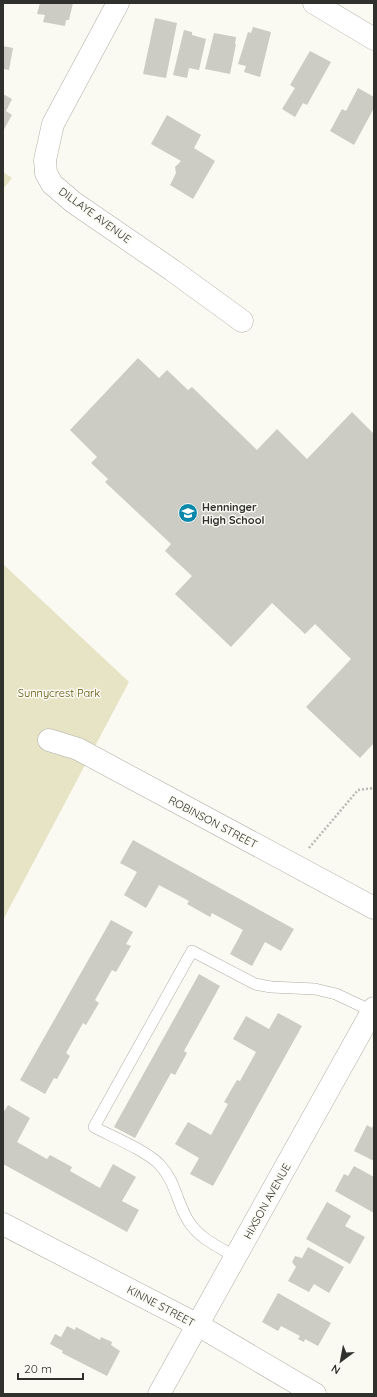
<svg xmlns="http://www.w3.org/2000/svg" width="377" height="1397" font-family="Quicksand,sans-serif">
  <rect width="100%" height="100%" fill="#fafaf2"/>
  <g fill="#e7e4c6">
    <path d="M 3,172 L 12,178 L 3,189 Z"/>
    <path d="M 3,564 L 129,682 L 3,920 Z"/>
  </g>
  <g fill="#cccbc4">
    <path d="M 40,3 L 73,3 L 69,20 L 66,20 L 65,26 L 43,22 L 45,15 L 37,14 Z"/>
    <path d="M 155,18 L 177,23 L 166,78 L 143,74 Z"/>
    <path d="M 253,27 L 271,32 L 260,77 L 244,72 L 246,66 L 238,64 L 248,32 L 251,33 Z"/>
    <path d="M 184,30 L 192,32 L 192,35 L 206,39 L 199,70 L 189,68 L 187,78 L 173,75 Z"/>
    <path d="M 214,33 L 236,37 L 235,44 L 236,44 L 230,74 L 205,69 Z"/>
    <path d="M 3,46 L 13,48 L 9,70 L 3,69 Z"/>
    <path d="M 310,51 L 331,62 L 307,105 L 303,103 L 295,117 L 282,109 L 295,88 L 290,85 Z"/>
    <path d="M 358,88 L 374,97 L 374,108 L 354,145 L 330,131 L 342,109 L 346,111 Z"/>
    <path d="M 3,94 L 12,99 L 6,111 L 12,115 L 3,131 Z"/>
    <path d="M 167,115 L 201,135 L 194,148 L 215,161 L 193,199 L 170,185 L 176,173 L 175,167 L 181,161 L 151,144 Z"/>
    <path d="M 138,358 L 159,378 L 167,370 L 188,390 L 192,387 L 257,450 L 277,429 L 307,459 L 352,412 L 374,434 L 374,743 L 360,758 L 306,707 L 351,659 L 315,624 L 305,634 L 272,603 L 231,647 L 175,594 L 192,576 L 165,551 L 171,544 L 105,482 L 108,479 L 91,463 L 97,457 L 70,430 Z"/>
    <path d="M 133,840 L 294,929 L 281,951 L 265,942 L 252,966 L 230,954 L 243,930 L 212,913 L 210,917 L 187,904 L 189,901 L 159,885 L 146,908 L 124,895 L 137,872 L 120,863 Z"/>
    <path d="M 111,920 L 133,932 L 126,944 L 131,946 L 116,972 L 112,970 L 95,1000 L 99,1003 L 86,1025 L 83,1023 L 66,1053 L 70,1056 L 57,1079 L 54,1078 L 45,1094 L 20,1080 Z"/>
    <path d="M 199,974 L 220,986 L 184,1051 L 187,1053 L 175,1075 L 171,1073 L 135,1138 L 114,1127 Z"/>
    <path d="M 278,1013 L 302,1026 L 213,1186 L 190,1174 L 199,1158 L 175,1144 L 188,1122 L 211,1135 L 228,1104 L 224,1102 L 237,1080 L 240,1081 L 256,1052 L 233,1039 L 246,1016 L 269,1029 Z"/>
    <path d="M 8,1105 L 30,1118 L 17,1142 L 47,1159 L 50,1155 L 72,1167 L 70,1171 L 100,1188 L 113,1164 L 136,1177 L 122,1201 L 139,1210 L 127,1232 L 3,1164 L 3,1113 Z"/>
    <path d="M 374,1123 L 374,1161 L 354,1151 L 367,1125 L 372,1128 Z"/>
    <path d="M 354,1166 L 374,1177 L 374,1213 L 335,1191 L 344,1174 L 348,1176 Z"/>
    <path d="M 327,1202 L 351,1216 L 345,1226 L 365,1237 L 350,1264 L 306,1239 Z"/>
    <path d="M 308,1247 L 344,1267 L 329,1293 L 314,1284 L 309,1292 L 288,1281 L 296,1267 L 292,1262 L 295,1256 L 302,1258 Z"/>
    <path d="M 278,1293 L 331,1323 L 318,1346 L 305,1339 L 304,1342 L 298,1339 L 300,1336 L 281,1326 L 278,1331 L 262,1322 Z"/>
    <path d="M 67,1326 L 75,1330 L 76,1327 L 100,1340 L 101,1337 L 112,1342 L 111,1345 L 120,1351 L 107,1376 L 62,1353 L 63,1351 L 50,1344 L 55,1334 L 61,1337 Z"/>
  </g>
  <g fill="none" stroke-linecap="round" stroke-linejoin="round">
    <defs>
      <path id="lane" d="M 236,1257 C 219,1247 200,1239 189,1222 C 177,1204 176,1182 160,1165 C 147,1151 113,1137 94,1127 L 192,951 L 255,984 L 271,987 L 315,989 L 336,994 L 372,1011"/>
      <g id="street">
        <path d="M 118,3 L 53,124 L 45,160 L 46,173 L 52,184 L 73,202 L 172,270 L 242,321"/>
        <path d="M 314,3 L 374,39"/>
        <path d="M 49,740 L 78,749 L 374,908"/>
        <path d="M 3,1224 L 198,1325 L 315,1394"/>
        <path d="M 159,1394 L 374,1008"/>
      </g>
    </defs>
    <use href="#lane" stroke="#aeada6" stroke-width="12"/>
    <use href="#street" stroke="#aeada6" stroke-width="23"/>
    <path stroke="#babab4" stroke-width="2.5" stroke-dasharray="2 2" stroke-linecap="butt" d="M 309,848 L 358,790 L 374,788"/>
    <use href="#lane" stroke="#fff" stroke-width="11"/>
    <use href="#street" stroke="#fff" stroke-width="22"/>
  </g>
  <defs>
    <symbol id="school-disc" viewBox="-11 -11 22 22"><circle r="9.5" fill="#0c88ab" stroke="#fafaf2"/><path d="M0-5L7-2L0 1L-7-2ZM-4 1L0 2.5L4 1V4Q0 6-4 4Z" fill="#fff"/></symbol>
  </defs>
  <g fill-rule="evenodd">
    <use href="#school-disc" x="177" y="502" width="22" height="22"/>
  </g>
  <g text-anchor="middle" stroke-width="3" stroke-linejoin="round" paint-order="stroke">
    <g font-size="11" fill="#30302d" stroke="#fafaf2">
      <text transform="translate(95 215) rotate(36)" y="4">DILLAYE AVENUE</text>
      <text transform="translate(213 822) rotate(28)" y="4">ROBINSON STREET</text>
      <text transform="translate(267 1201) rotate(-61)" y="4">HIXSON AVENUE</text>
      <text transform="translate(161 1306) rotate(28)" y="4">KINNE STREET</text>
    </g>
    <g font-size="11" font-weight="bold" fill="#30302d" stroke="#fafaf2" text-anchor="start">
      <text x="202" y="511">Henninger<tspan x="202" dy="13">High School</tspan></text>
    </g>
    <g font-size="11" fill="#5c5408" stroke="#fafaf2">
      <text x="59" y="697">Sunnycrest Park</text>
    </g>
  </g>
  <rect width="377" height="1397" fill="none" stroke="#30302d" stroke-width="8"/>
  <g transform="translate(341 1361) rotate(212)" stroke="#fafaf2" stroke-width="3" paint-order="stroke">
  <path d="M0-3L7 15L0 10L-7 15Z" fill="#30302d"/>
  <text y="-6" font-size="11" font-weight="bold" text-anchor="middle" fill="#30302d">N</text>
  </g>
  <path d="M18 1373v6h65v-6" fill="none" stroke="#30302d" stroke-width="2"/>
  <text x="24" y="1373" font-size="12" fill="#30302d" stroke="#fafaf2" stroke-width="3" paint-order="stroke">20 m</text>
</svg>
